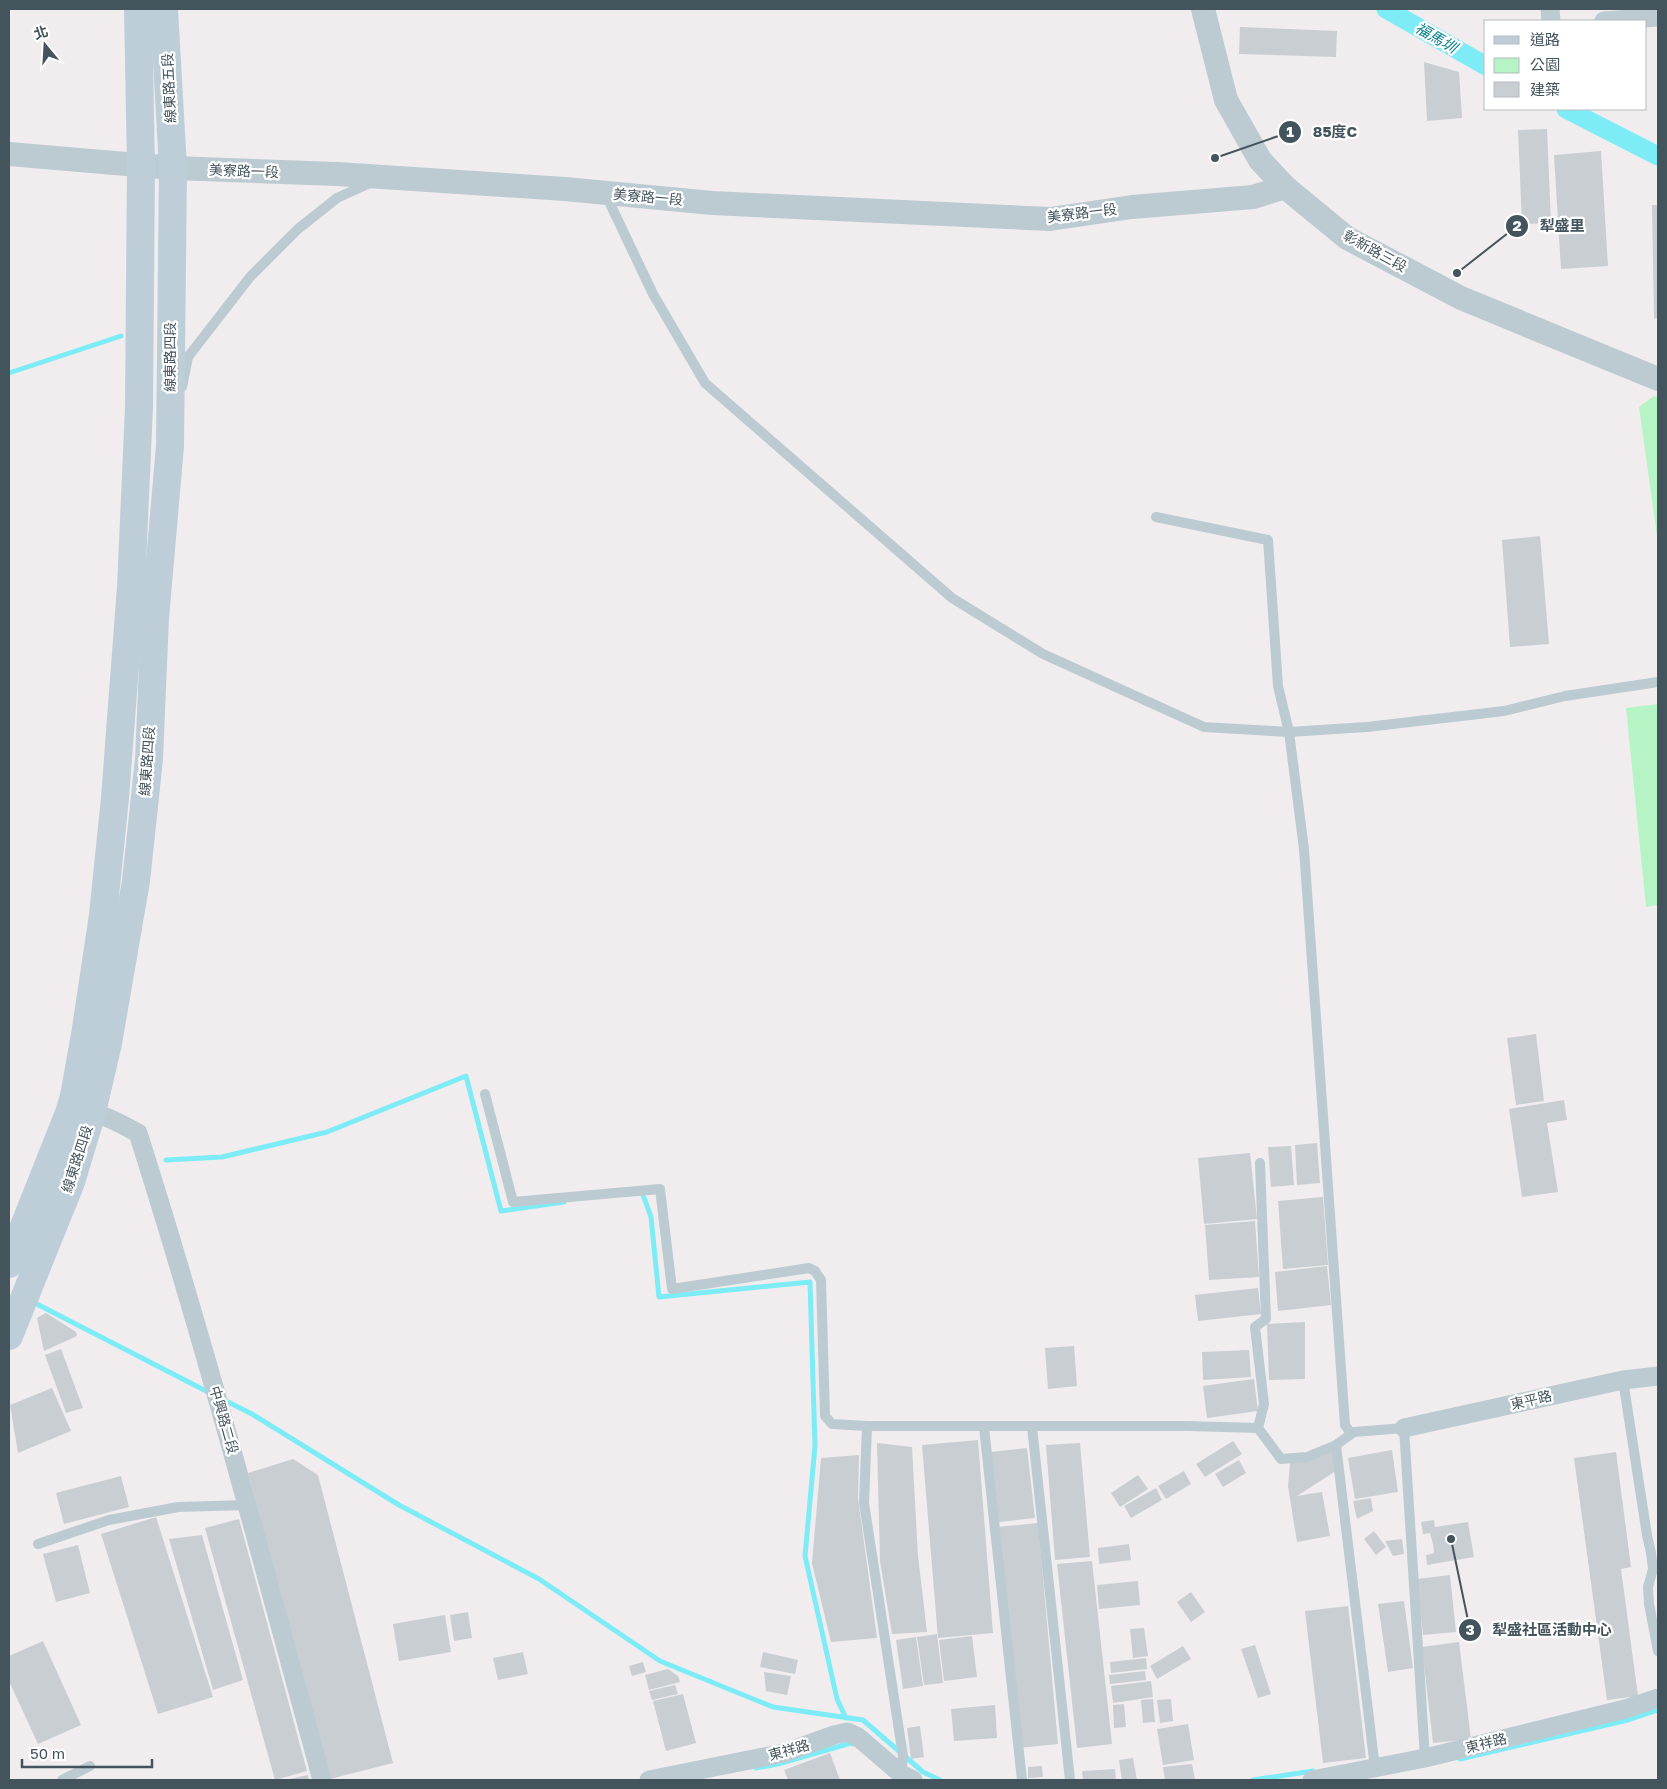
<svg xmlns="http://www.w3.org/2000/svg" width="1667" height="1789" font-family="'Golos Text','Noto Sans TC',sans-serif">
  <rect width="100%" height="100%" fill="#f1edee"/>
  <g fill="#b6f4c6">
    <path d="M 1654,396 L 1658,397 L 1658,543 L 1639,407 Z"/>
    <path d="M 1658,704 L 1658,905 L 1646,907 L 1626,708 Z"/>
  </g>
  <g fill="none" stroke-linecap="round" stroke-linejoin="round">
    <g stroke="#7eecf6" stroke-width="5">
      <path d="M 9,373 L 121,336"/>
      <path d="M 166,1160 L 222,1157 L 327,1132 L 466,1076 L 501,1211 L 564,1202"/>
      <path d="M 639,1192 L 642,1192 L 651,1217 L 659,1297 L 810,1282 L 815,1446 L 805,1556 L 837,1699 L 846,1718"/>
      <path d="M 31,1301 L 210,1393"/>
      <path d="M 222,1399 L 252,1414 L 399,1505 L 539,1579 L 660,1661 L 773,1707 L 863,1720 L 923,1772 L 940,1780"/>
      <path d="M 1460,1759 L 1628,1720 L 1658,1710"/>
      <path d="M 756,1768 L 778,1764 L 851,1743 L 853,1744"/>
      <path d="M 1253,1780 L 1313,1771"/>
    </g>
    <g stroke="#7eecf6" stroke-width="19">
      <path d="M 1386,9 L 1486,66"/>
      <path d="M 1566,109 L 1658,156"/>
    </g>
  </g>
  <g fill="#c9ced3">
    <path d="M 1240,27 L 1337,31 L 1336,57 L 1239,54 Z"/>
    <path d="M 1424,62 L 1459,72 L 1462,118 L 1427,121 Z"/>
    <path d="M 1547,129 L 1551,223 L 1522,224 L 1518,130 Z"/>
    <path d="M 1601,151 L 1608,266 L 1561,269 L 1554,155 Z"/>
    <path d="M 1652,205 L 1658,205 L 1658,318 L 1654,319 Z"/>
    <path d="M 1540,536 L 1549,644 L 1510,647 L 1502,540 Z"/>
    <path d="M 1536,1034 L 1544,1101 L 1516,1105 L 1507,1038 Z"/>
    <path d="M 1564,1100 L 1567,1120 L 1547,1123 L 1558,1192 L 1522,1197 L 1509,1109 Z"/>
    <path d="M 1317,1143 L 1320,1183 L 1297,1185 L 1295,1145 Z"/>
    <path d="M 1291,1146 L 1294,1185 L 1271,1187 L 1268,1147 Z"/>
    <path d="M 1250,1153 L 1257,1219 L 1204,1224 L 1198,1158 Z"/>
    <path d="M 1323,1197 L 1328,1265 L 1283,1269 L 1278,1201 Z"/>
    <path d="M 1255,1221 L 1259,1277 L 1209,1280 L 1205,1225 Z"/>
    <path d="M 1327,1266 L 1331,1305 L 1278,1311 L 1275,1272 Z"/>
    <path d="M 1258,1288 L 1261,1314 L 1198,1321 L 1195,1295 Z"/>
    <path d="M 46,1313 L 76,1332 L 77,1336 L 44,1351 L 37,1318 Z"/>
    <path d="M 1305,1322 L 1305,1379 L 1269,1380 L 1267,1324 Z"/>
    <path d="M 1074,1346 L 1077,1386 L 1048,1389 L 1045,1348 Z"/>
    <path d="M 61,1349 L 83,1408 L 66,1413 L 45,1355 Z"/>
    <path d="M 1249,1350 L 1251,1377 L 1203,1380 L 1202,1352 Z"/>
    <path d="M 1254,1379 L 1258,1411 L 1207,1418 L 1203,1386 Z"/>
    <path d="M 52,1388 L 71,1431 L 18,1453 L 10,1405 Z"/>
    <path d="M 978,1440 L 993,1633 L 938,1638 L 922,1445 Z"/>
    <path d="M 1233,1441 L 1242,1454 L 1205,1477 L 1196,1464 Z"/>
    <path d="M 877,1443 L 912,1447 L 918,1556 L 927,1632 L 892,1634 L 880,1561 Z"/>
    <path d="M 1080,1443 L 1090,1557 L 1055,1560 L 1046,1445 Z"/>
    <path d="M 1333,1446 L 1339,1469 L 1297,1496 L 1322,1492 L 1330,1536 L 1297,1542 L 1288,1486 L 1290,1463 Z"/>
    <path d="M 1027,1448 L 1035,1518 L 999,1522 L 991,1452 Z"/>
    <path d="M 1392,1450 L 1398,1492 L 1355,1499 L 1348,1458 Z"/>
    <path d="M 1616,1452 L 1631,1567 L 1621,1569 L 1638,1696 L 1607,1700 L 1574,1458 Z"/>
    <path d="M 859,1455 L 858,1498 L 877,1638 L 831,1642 L 812,1563 L 821,1458 Z"/>
    <path d="M 293,1459 L 318,1475 L 393,1763 L 330,1779 L 248,1473 Z"/>
    <path d="M 1239,1460 L 1246,1473 L 1223,1487 L 1215,1474 Z"/>
    <path d="M 1184,1471 L 1191,1484 L 1166,1499 L 1158,1486 Z"/>
    <path d="M 1138,1475 L 1148,1489 L 1120,1507 L 1111,1493 Z"/>
    <path d="M 121,1476 L 129,1507 L 64,1524 L 56,1493 Z"/>
    <path d="M 1156,1488 L 1162,1500 L 1131,1518 L 1124,1506 Z"/>
    <path d="M 1371,1498 L 1373,1511 L 1357,1519 L 1353,1501 Z"/>
    <path d="M 156,1517 L 213,1697 L 158,1714 L 101,1534 Z"/>
    <path d="M 239,1519 L 307,1771 L 275,1780 L 205,1528 Z"/>
    <path d="M 1434,1520 L 1435,1527 L 1468,1522 L 1474,1557 L 1427,1565 L 1426,1555 L 1434,1553 L 1433,1544 L 1430,1533 L 1423,1534 L 1421,1522 Z"/>
    <path d="M 1038,1523 L 1058,1744 L 1018,1748 L 998,1527 Z"/>
    <path d="M 1374,1531 L 1386,1547 L 1376,1555 L 1364,1539 Z"/>
    <path d="M 202,1535 L 243,1680 L 213,1690 L 169,1539 Z"/>
    <path d="M 1402,1539 L 1404,1554 L 1393,1556 L 1385,1541 Z"/>
    <path d="M 1129,1544 L 1131,1560 L 1099,1564 L 1098,1548 Z"/>
    <path d="M 78,1545 L 90,1593 L 56,1602 L 43,1554 Z"/>
    <path d="M 1092,1561 L 1112,1744 L 1077,1748 L 1057,1564 Z"/>
    <path d="M 1450,1575 L 1456,1632 L 1423,1635 L 1417,1579 Z"/>
    <path d="M 1138,1581 L 1140,1605 L 1099,1609 L 1097,1585 Z"/>
    <path d="M 1191,1592 L 1205,1612 L 1191,1622 L 1177,1602 Z"/>
    <path d="M 1404,1601 L 1413,1668 L 1388,1672 L 1378,1604 Z"/>
    <path d="M 1348,1606 L 1366,1758 L 1323,1763 L 1305,1611 Z"/>
    <path d="M 468,1612 L 472,1638 L 454,1641 L 450,1615 Z"/>
    <path d="M 445,1615 L 451,1652 L 399,1661 L 393,1624 Z"/>
    <path d="M 1144,1628 L 1148,1656 L 1133,1658 L 1130,1629 Z"/>
    <path d="M 937,1634 L 943,1683 L 924,1685 L 917,1637 Z"/>
    <path d="M 972,1636 L 977,1677 L 944,1681 L 939,1640 Z"/>
    <path d="M 916,1637 L 923,1686 L 903,1689 L 896,1640 Z"/>
    <path d="M 43,1641 L 81,1725 L 38,1744 L 9,1681 L 9,1656 Z"/>
    <path d="M 1459,1642 L 1471,1739 L 1433,1743 L 1422,1647 Z"/>
    <path d="M 1255,1645 L 1271,1694 L 1258,1698 L 1241,1649 Z"/>
    <path d="M 1183,1646 L 1191,1659 L 1157,1679 L 1150,1666 Z"/>
    <path d="M 523,1652 L 528,1674 L 498,1680 L 493,1658 Z"/>
    <path d="M 763,1652 L 798,1660 L 795,1674 L 760,1667 Z"/>
    <path d="M 1146,1658 L 1147,1669 L 1111,1673 L 1110,1662 Z"/>
    <path d="M 643,1662 L 646,1672 L 632,1676 L 629,1666 Z"/>
    <path d="M 668,1669 L 678,1676 L 680,1682 L 649,1690 L 645,1675 Z"/>
    <path d="M 1145,1671 L 1146,1680 L 1110,1684 L 1109,1675 Z"/>
    <path d="M 764,1672 L 791,1676 L 787,1695 L 766,1691 Z"/>
    <path d="M 1151,1681 L 1153,1697 L 1113,1703 L 1111,1686 Z"/>
    <path d="M 675,1685 L 678,1694 L 652,1700 L 649,1691 Z"/>
    <path d="M 683,1694 L 696,1743 L 666,1751 L 653,1701 Z"/>
    <path d="M 1153,1699 L 1155,1722 L 1143,1723 L 1141,1700 Z"/>
    <path d="M 1171,1699 L 1173,1721 L 1160,1723 L 1157,1700 Z"/>
    <path d="M 1124,1704 L 1126,1727 L 1114,1728 L 1113,1705 Z"/>
    <path d="M 995,1705 L 997,1738 L 954,1741 L 951,1709 Z"/>
    <path d="M 1188,1724 L 1194,1760 L 1163,1765 L 1157,1729 Z"/>
    <path d="M 920,1726 L 924,1757 L 911,1759 L 907,1728 Z"/>
    <path d="M 830,1753 L 840,1780 L 788,1780 L 784,1770 Z"/>
    <path d="M 1133,1758 L 1137,1780 L 1122,1780 L 1119,1760 Z"/>
    <path d="M 1192,1764 L 1195,1780 L 1165,1780 L 1163,1767 Z"/>
    <path d="M 1042,1766 L 1043,1777 L 1028,1778 L 1028,1767 Z"/>
    <path d="M 1115,1769 L 1116,1780 L 1083,1780 L 1082,1771 Z"/>
    <path d="M 308,1775 L 309,1780 L 290,1780 L 289,1779 Z"/>
  </g>
  <g fill="none" stroke-linecap="round" stroke-linejoin="round">
    <g stroke="#bccbd2" stroke-width="10">
      <path d="M 605,193 L 653,294 L 705,383 L 952,598 L 1043,654 L 1204,727 L 1289,732 L 1367,727 L 1504,711 L 1565,696 L 1658,682"/>
      <path d="M 182,387 L 188,357 L 250,277 L 298,229 L 337,198 L 370,183"/>
      <path d="M 1156,517 L 1268,540 L 1278,686 L 1289,732 L 1304,849 L 1345,1425 L 1350,1432 L 1354,1432 L 1404,1428 L 1425,1758"/>
      <path d="M 485,1094 L 513,1202 L 660,1189 L 672,1289 L 809,1268 L 815,1271 L 821,1280 L 825,1416 L 832,1424 L 867,1426 L 1187,1426 L 1258,1428 L 1281,1459 L 1307,1457 L 1336,1445 L 1354,1432"/>
      <path d="M 1623,1380 L 1647,1535 L 1651,1553 L 1653,1569 L 1648,1587 L 1649,1604 L 1658,1651"/>
      <path d="M 867,1426 L 864,1503 L 903,1756 L 901,1774"/>
      <path d="M 984,1427 L 1022,1780"/>
      <path d="M 1032,1427 L 1070,1780"/>
      <path d="M 1258,1428 L 1264,1404 L 1255,1327 L 1266,1319 L 1260,1163"/>
      <path d="M 1336,1445 L 1375,1768"/>
      <path d="M 38,1544 L 109,1520 L 178,1507 L 248,1505"/>
      <path d="M 62,1780 L 90,1766"/>
    </g>
    <g stroke="#bccbd2" stroke-width="19">
      <path d="M 1550,9 L 1551,21"/>
      <path d="M 1604,21 L 1658,17"/>
      <path d="M 82,1113 C 102,1112 121,1124 138,1133 C 206,1347 263,1564 322,1780"/>
      <path d="M 1404,1428 L 1623,1380 L 1658,1376"/>
      <path d="M 649,1780 L 784,1753 L 834,1735 L 847,1732 L 858,1737 L 901,1774 L 913,1780"/>
      <path d="M 1312,1780 L 1425,1758 L 1625,1709 L 1658,1698"/>
    </g>
    <g stroke="#bccbd2" stroke-width="24">
      <path d="M 1203,9 L 1226,100 L 1260,160 L 1285,187 L 1347,238 L 1461,298 L 1658,379"/>
      <path d="M 9,154 L 173,168 L 337,174 L 565,189 L 712,203 L 1050,219 L 1132,207 L 1253,197 L 1285,187"/>
    </g>
    <g stroke="#bdced9" stroke-width="28">
      <path d="M 9,1264 L 69,1113 L 74,1096 L 85,1035 L 103,915 L 115,798 L 131,587 L 139,407 L 141,166 L 138,9"/>
      <path d="M 9,1336 L 71,1182 L 92,1112 L 108,1043 L 136,881 L 149,759 L 155,618 L 170,446 L 173,168 L 164,9"/>
    </g>
  </g>
  <g text-anchor="middle" stroke-width="4.5" stroke-linejoin="round" paint-order="stroke">
    <g font-size="14" fill="#44545d" stroke="#fff">
      <text transform="translate(169 88) rotate(-93)" y="5">線東路五段</text>
      <text transform="translate(244 171) rotate(2)" y="5">美寮路一段</text>
      <text transform="translate(648 197) rotate(5)" y="5">美寮路一段</text>
      <text transform="translate(1082 213) rotate(-7)" y="5">美寮路一段</text>
      <text transform="translate(1375 251) rotate(29)" y="5">彰新路三段</text>
      <text transform="translate(170 357) rotate(-90)" y="5">線東路四段</text>
      <text transform="translate(147 761) rotate(-86)" y="5">線東路四段</text>
      <text transform="translate(77 1159) rotate(-72)" y="5">線東路四段</text>
      <text transform="translate(1531 1400) rotate(-13)" y="5">東平路</text>
      <text transform="translate(224 1420) rotate(74)" y="5">中興路二段</text>
      <text transform="translate(1486 1743) rotate(-14)" y="5">東祥路</text>
      <text transform="translate(789 1750) rotate(-16)" y="5">東祥路</text>
    </g>
    <g font-size="15" font-style="italic" fill="#047f8b" stroke="#fff">
      <text transform="translate(1436 38) rotate(30)" y="5">福馬圳</text>
    </g>
  </g>
  <path fill="none" stroke="#44545d" stroke-width="2" d="M1215 158L1290 132M1457 273L1517 226M1451 1539L1470 1630"/>
  <g fill="#44545d" stroke="#fff" stroke-width="2">
    <circle cx="1215" cy="158" r="5"/>
    <circle cx="1457" cy="273" r="5"/>
    <circle cx="1451" cy="1539" r="5"/>
    <circle cx="1290" cy="132" r="12"/>
    <circle cx="1517" cy="226" r="12"/>
    <circle cx="1470" cy="1630" r="12"/>
  </g>
  <g font-size="15" text-anchor="middle" font-weight="bold" fill="#fff">
    <text x="1290" y="137">1</text>
    <text x="1517" y="231">2</text>
    <text x="1470" y="1635">3</text>
  </g>
  <g font-size="15" text-anchor="middle" font-weight="bold" fill="#44545d" stroke="#fff" stroke-width="4.5" stroke-linejoin="round" paint-order="stroke">
    <text x="1335" y="137">85度C</text>
    <text x="1562" y="231">犁盛里</text>
    <text x="1552" y="1635">犁盛社區活動中心</text>
  </g>
  <rect width="1667" height="1789" fill="none" stroke="#44545d" stroke-width="20"/>
  <rect x="1484" y="20" width="162" height="90" fill="#ffffff" stroke="#b4bbbe"/>
  <rect x="1494" y="36" width="25" height="8" fill="#bdced9" stroke="#b4bbbe"/>
  <text x="1530" y="45" font-size="15" fill="#44545d">道路</text>
  <rect x="1494" y="58" width="25" height="15" fill="#b6f4c6" stroke="#b4bbbe"/>
  <text x="1530" y="70" font-size="15" fill="#44545d">公園</text>
  <rect x="1494" y="82" width="25" height="15" fill="#c9ced3" stroke="#b4bbbe"/>
  <text x="1530" y="95" font-size="15" fill="#44545d">建築</text>
  <g transform="translate(45 45) rotate(342)" stroke="#ffffff" stroke-width="4" paint-order="stroke">
  <path d="M0-4L9 19L0 12L-9 19Z" fill="#44545d"/>
  <text y="-8" font-size="14" font-weight="bold" text-anchor="middle" fill="#44545d">北</text>
  </g>
  <path d="M22 1759v8h130v-8" fill="none" stroke="#44545d" stroke-width="2.5"/>
  <text x="30" y="1759" font-size="15" fill="#44545d" stroke="#ffffff" stroke-width="4" paint-order="stroke">50 m</text>
</svg>
